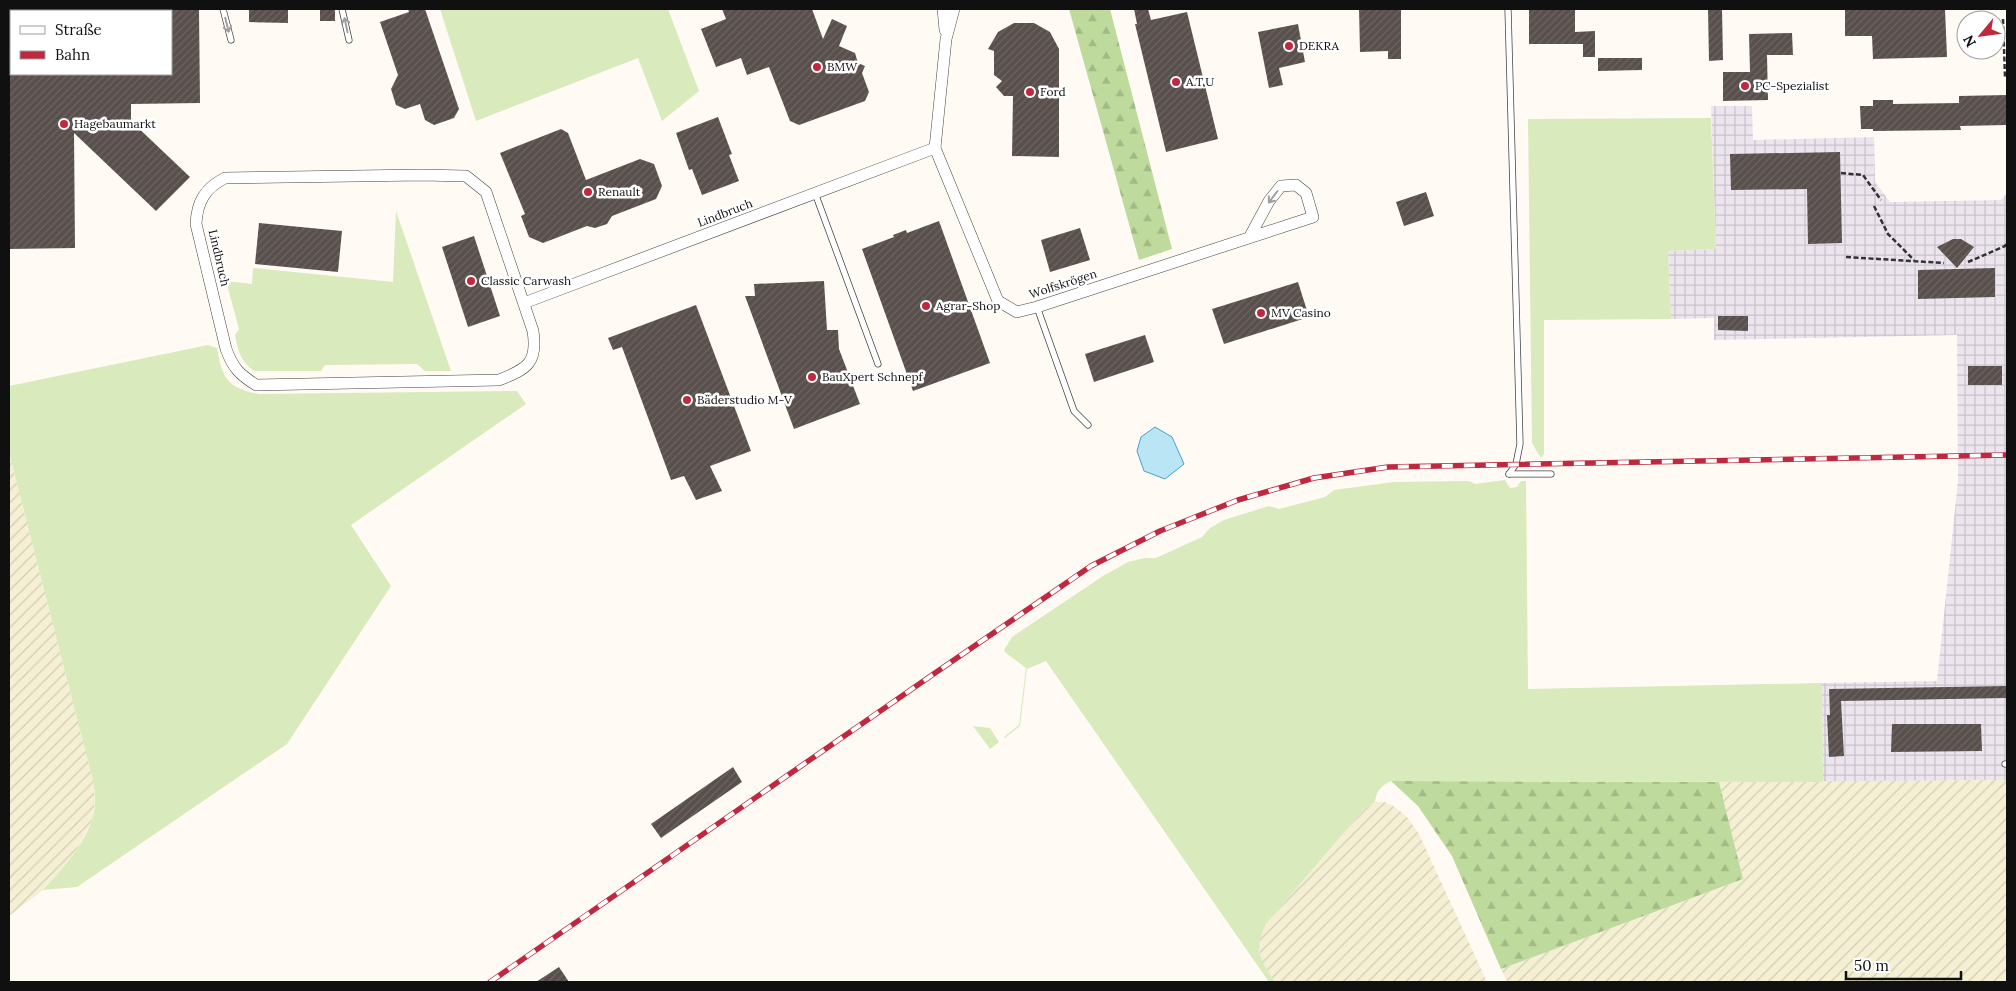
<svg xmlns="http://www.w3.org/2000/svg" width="2016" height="991" font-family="Lora,serif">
  <defs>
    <pattern id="industrial-grid" width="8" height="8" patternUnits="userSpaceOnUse" patternTransform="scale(1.25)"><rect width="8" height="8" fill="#ece5ee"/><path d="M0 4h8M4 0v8" fill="none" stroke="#c9c3cb"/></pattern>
    <pattern id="farmland-furrows" width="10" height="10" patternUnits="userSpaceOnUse" patternTransform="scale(1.25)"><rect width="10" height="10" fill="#f5efd3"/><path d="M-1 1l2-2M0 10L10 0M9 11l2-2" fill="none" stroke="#d1ccb4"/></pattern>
    <pattern id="forest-firs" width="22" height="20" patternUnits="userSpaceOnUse" patternTransform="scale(1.25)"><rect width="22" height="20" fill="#beda9c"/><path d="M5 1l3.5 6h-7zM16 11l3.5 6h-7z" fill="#a2ba85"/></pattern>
    <pattern id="building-hatch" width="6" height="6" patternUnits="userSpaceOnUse" patternTransform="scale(1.25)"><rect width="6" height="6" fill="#59504d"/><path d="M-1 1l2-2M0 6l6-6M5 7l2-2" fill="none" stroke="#6c6562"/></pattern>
  </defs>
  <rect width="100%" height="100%" fill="#fffbf4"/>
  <path fill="url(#industrial-grid)" d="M 1711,106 L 1752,106 L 1753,140 L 1874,137 L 1875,182 L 1890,202 L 2001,200 L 2007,193 L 2007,780 L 1823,782 L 1822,683 L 1937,681 L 1958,481 L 1957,335 L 1714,340 L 1714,318 L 1671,319 L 1668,251 L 1716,249 Z"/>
  <g fill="url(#farmland-furrows)">
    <path d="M 9,452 L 93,781 L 95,802 L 92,820 L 81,842 L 66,867 L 43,890 L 9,916 Z"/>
    <path d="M 2007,780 L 2007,982 L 1507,982 L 1501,969 L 1743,879 L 1719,782 Z"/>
    <path d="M 1375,802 L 1385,802 L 1395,807 L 1407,817 L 1419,834 L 1487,982 L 1275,982 L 1262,962 L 1259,949 L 1259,938 L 1266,924 L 1365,808 Z"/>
  </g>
  <g fill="#d9eabd">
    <path d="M 440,9 L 668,9 L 699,91 L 662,121 L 638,58 L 476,121 Z"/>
    <path d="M 1711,118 L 1716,249 L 1668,251 L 1671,319 L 1544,320 L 1544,454 L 1541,458 L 1532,443 L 1528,119 Z"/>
    <path d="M 396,211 L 451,371 L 425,371 L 417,364 L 325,365 L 321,371 L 254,371 C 240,361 238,350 235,335 L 239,329 L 226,281 L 252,284 L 253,268 L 393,282 Z"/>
    <path d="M 208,345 L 217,348 C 222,378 228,389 260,394 L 517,391 L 526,404 L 351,525 L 391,586 L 287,744 L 77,887 L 43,890 C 64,868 95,834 95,801 C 95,794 94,788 93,781 L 9,452 L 9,386 Z"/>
    <path d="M 1505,480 L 1510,488 L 1517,487 L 1521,481 L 1526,481 L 1528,689 L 1822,683 L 1823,782 L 1391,781 C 1381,786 1376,791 1375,802 L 1365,808 L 1266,924 C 1253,951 1260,959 1275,982 L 1269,982 L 1046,661 L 1027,669 L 1020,726 L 1005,738 L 1004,737 L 1019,725 L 1026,668 L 1006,653 L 1004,650 L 1012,637 L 1103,576 L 1128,562 L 1144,558 L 1156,558 L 1202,537 L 1210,528 L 1224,520 L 1269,506 L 1279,509 L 1325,497 L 1334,490 L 1394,482 L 1469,481 L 1475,484 Z"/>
    <path d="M 973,726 L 990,728 L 999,742 L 990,749 Z"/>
  </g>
  <g fill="url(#forest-firs)">
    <path d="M 1069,9 L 1110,9 L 1172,249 L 1139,260 Z"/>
    <path d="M 1391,781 L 1719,782 L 1743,879 L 1501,969 L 1452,856 L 1418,806 Z"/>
  </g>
  <path fill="#b9e5f5" stroke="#41a2cc" d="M 1155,427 L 1172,437 L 1184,464 L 1165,479 L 1144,471 L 1137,451 L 1141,437 Z"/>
  <g fill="url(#building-hatch)">
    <path d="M 171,9 L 199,9 L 200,103 L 131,104 L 131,121 L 190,177 L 156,211 L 74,133 L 75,248 L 9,249 L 9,74 L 171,74 Z"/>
    <path d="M 249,9 L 288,9 L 288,23 L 249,22 Z"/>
    <rect x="320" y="9" width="15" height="12"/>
    <path d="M 408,9 L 425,9 L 459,109 L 454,118 L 434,125 L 425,120 L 420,104 L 405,109 L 396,105 L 391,89 L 398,75 L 380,22 L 409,12 Z"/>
    <path d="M 722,9 L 812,9 L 823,39 L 832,19 L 847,26 L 839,46 L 855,53 L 858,63 L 865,66 L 862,73 L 869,92 L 865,101 L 799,125 L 790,121 L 769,67 L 747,75 L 741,58 L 716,67 L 701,29 L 726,19 Z"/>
    <path d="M 1134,9 L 1148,9 L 1151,20 L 1187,12 L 1218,139 L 1166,152 L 1135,24 L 1137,24 Z"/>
    <path d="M 1359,9 L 1401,9 L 1401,59 L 1388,59 L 1388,51 L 1360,52 Z"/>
    <path d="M 1529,9 L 1575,9 L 1575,32 L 1595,31 L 1595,57 L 1583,57 L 1583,44 L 1529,44 Z"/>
    <path d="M 1708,9 L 1722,9 L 1723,60 L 1709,61 Z"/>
    <path d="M 1845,9 L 1945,9 L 1947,57 L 1873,59 L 1872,36 L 1845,36 Z"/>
    <path d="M 1014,23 L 1034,23 L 1050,32 L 1059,49 L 1059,157 L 1012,156 L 1013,96 L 1004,96 L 996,87 L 1002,81 L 994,75 L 994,51 L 988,49 L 998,32 Z"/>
    <path d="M 1298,24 L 1305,62 L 1279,68 L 1283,85 L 1269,88 L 1258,32 Z"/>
    <path d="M 1792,33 L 1793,55 L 1767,55 L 1768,100 L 1723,101 L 1723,72 L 1750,72 L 1749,34 Z"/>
    <path d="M 1598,58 L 1642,58 L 1642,70 L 1598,71 Z"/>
    <path d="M 2007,95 L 2007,125 L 1960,126 L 1961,130 L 1873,131 L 1873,129 L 1861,129 L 1860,106 L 1873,106 L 1873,100 L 1893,100 L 1893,104 L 1959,103 L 1959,96 Z"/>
    <path d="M 718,117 L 732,154 L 729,155 L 739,181 L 702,195 L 692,169 L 689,170 L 676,133 Z"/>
    <path d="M 561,129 L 568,133 L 586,180 L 640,159 L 654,164 L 662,186 L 656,199 L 612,216 L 607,224 L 595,228 L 587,226 L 543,243 L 529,237 L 521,216 L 525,214 L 500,153 Z"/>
    <path d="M 1840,152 L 1842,243 L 1808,244 L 1807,189 L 1731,190 L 1730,154 Z"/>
    <path d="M 1426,192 L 1434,216 L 1404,226 L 1396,202 Z"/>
    <path d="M 939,221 L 990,363 L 913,391 L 862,249 L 894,237 L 893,235 L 906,230 L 907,233 Z"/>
    <path d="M 259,223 L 342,231 L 338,272 L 255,264 Z"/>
    <path d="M 1080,228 L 1090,260 L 1050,272 L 1041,240 Z"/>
    <path d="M 474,236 L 500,316 L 468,327 L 442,247 Z"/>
    <path d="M 1953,239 L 1961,239 L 1974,247 L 1957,268 L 1937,247 Z"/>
    <path d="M 1995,268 L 1995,297 L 1918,299 L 1918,270 Z"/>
    <path d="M 824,281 L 827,330 L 838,330 L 839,349 L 860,404 L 794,429 L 745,296 L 755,296 L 754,284 Z"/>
    <path d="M 1298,282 L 1309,317 L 1224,344 L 1212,309 Z"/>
    <path d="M 696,305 L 751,451 L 710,466 L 722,491 L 696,500 L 684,476 L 671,480 L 622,347 L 613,350 L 608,338 Z"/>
    <path d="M 1718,316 L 1748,316 L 1748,331 L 1718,330 Z"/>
    <path d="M 1145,335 L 1154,362 L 1094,382 L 1085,354 Z"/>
    <rect x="1968" y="366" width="34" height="19"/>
    <path d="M 2006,686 L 2006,698 L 1841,701 L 1844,756 L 1829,757 L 1827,715 L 1830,715 L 1829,689 Z"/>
    <path d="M 1892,724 L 1981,724 L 1982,751 L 1891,752 Z"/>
    <path d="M 733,767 L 742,782 L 661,838 L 651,824 Z"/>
    <path d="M 559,967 L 569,982 L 536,982 Z"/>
  </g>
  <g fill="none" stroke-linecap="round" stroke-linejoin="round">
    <defs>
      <g id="service">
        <path d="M 223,9 L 231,40"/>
        <path d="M 342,9 L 349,40"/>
        <path d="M 1508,9 L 1520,444 L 1516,464 L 1509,474"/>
        <path d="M 815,193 L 878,364"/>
        <path d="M 1037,307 L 1074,411 L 1088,425"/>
        <path d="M 1509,474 L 1551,474"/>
        <path d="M 2005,764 L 2007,764"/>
      </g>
      <g id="minor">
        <path d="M 943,9 L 945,30"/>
        <path d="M 954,9 L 946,39 L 935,148 L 998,301 L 1017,312 L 1037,307 L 1313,217 L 1306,193 L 1296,185 L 1281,186 L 1269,201 L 1249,238"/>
        <path d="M 422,175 L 466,176 L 486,192 L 533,331 C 538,363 527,369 499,380 L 256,385 C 239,374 233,368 226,349 L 196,224 C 197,202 205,188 225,178 Z"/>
        <path d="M 524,303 L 935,148"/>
      </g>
    </defs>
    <use href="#service" stroke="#434343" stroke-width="7"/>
    <use href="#minor" stroke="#434343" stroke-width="12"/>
    <g stroke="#323232" stroke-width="2.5" stroke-dasharray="5 2.5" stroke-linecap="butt">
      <path d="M 2003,19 L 2005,77"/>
      <path d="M 1841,173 L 1863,175 L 1881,200"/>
      <path d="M 1874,206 L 1888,234 L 1914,260"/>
      <path d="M 1846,257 L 1944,263"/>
      <path d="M 1968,262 L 2005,246 L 2007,243"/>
    </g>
    <use href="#service" stroke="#fff" stroke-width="5.5"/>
    <use href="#minor" stroke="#fff" stroke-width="11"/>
    <defs>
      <path id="rail" d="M 490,982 L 935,673 L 1091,566 L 1160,531 L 1238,500 L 1314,478 L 1388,467 L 2007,455"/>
    </defs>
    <use href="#rail" stroke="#bf293f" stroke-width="5.5"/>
    <use href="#rail" stroke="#fff" stroke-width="4" stroke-dasharray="11" stroke-linecap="butt"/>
  </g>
  <defs><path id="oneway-shaft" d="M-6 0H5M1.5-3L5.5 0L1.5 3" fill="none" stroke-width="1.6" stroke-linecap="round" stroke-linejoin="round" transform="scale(1.25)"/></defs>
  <g stroke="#9f9f9f">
    <use href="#oneway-shaft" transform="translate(227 25) rotate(76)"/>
    <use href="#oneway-shaft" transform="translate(346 25) rotate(-102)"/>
    <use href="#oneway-shaft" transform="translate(1273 197) rotate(127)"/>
  </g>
  <g fill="#bf293f" stroke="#fff" stroke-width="2">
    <circle cx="1289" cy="46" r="5"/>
    <circle cx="817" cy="67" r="5"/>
    <circle cx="1176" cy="82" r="5"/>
    <circle cx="1745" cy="86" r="5"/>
    <circle cx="1030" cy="92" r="5"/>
    <circle cx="64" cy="124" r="5"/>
    <circle cx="588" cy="192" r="5"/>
    <circle cx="471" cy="281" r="5"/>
    <circle cx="926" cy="306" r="5"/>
    <circle cx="1261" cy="313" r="5"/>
    <circle cx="812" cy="377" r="5"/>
    <circle cx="687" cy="400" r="5"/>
  </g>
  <g text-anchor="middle" stroke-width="5" stroke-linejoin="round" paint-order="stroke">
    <g font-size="12" fill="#101010" stroke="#fff" text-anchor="start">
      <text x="1299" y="50">DEKRA</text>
      <text x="827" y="71">BMW</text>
      <text x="1186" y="86">A.T.U</text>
      <text x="1755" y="90">PC-Spezialist</text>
      <text x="1040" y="96">Ford</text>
      <text x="74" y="128">Hagebaumarkt</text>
      <text x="598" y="196">Renault</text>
      <text x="481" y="285">Classic Carwash</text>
      <text x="936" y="310">Agrar-Shop</text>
      <text x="1271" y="317">MV Casino</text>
      <text x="822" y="381">BauXpert Schnepf</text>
      <text x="697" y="404">Bäderstudio M-V</text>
    </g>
    <g font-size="12" fill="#101010" stroke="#fff">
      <text transform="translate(725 213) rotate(-21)" y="4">Lindbruch</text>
      <text transform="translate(219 258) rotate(77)" y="4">Lindbruch</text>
      <text transform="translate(1063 284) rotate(-18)" y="4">Wolfskrögen</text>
    </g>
  </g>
  <rect width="2016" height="991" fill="none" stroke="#101010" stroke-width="20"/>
  <rect x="10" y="10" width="162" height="65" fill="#ffffff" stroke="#9f9f9f"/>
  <rect x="20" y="26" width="25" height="8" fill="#ffffff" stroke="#9f9f9f"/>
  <text x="55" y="35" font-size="15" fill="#101010">Straße</text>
  <rect x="20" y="51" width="25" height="8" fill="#bf293f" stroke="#9f9f9f"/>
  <text x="55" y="60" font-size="15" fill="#101010">Bahn</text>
  <g transform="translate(1981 35) rotate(241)"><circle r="24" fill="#ffffff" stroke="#9f9f9f"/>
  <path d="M0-4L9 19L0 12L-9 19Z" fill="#bf293f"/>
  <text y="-8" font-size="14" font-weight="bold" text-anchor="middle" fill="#101010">N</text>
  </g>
  <path d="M1846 971v8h115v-8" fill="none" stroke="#101010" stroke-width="2.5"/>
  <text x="1854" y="971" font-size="15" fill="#101010" stroke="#ffffff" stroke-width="4" paint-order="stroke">50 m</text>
</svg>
